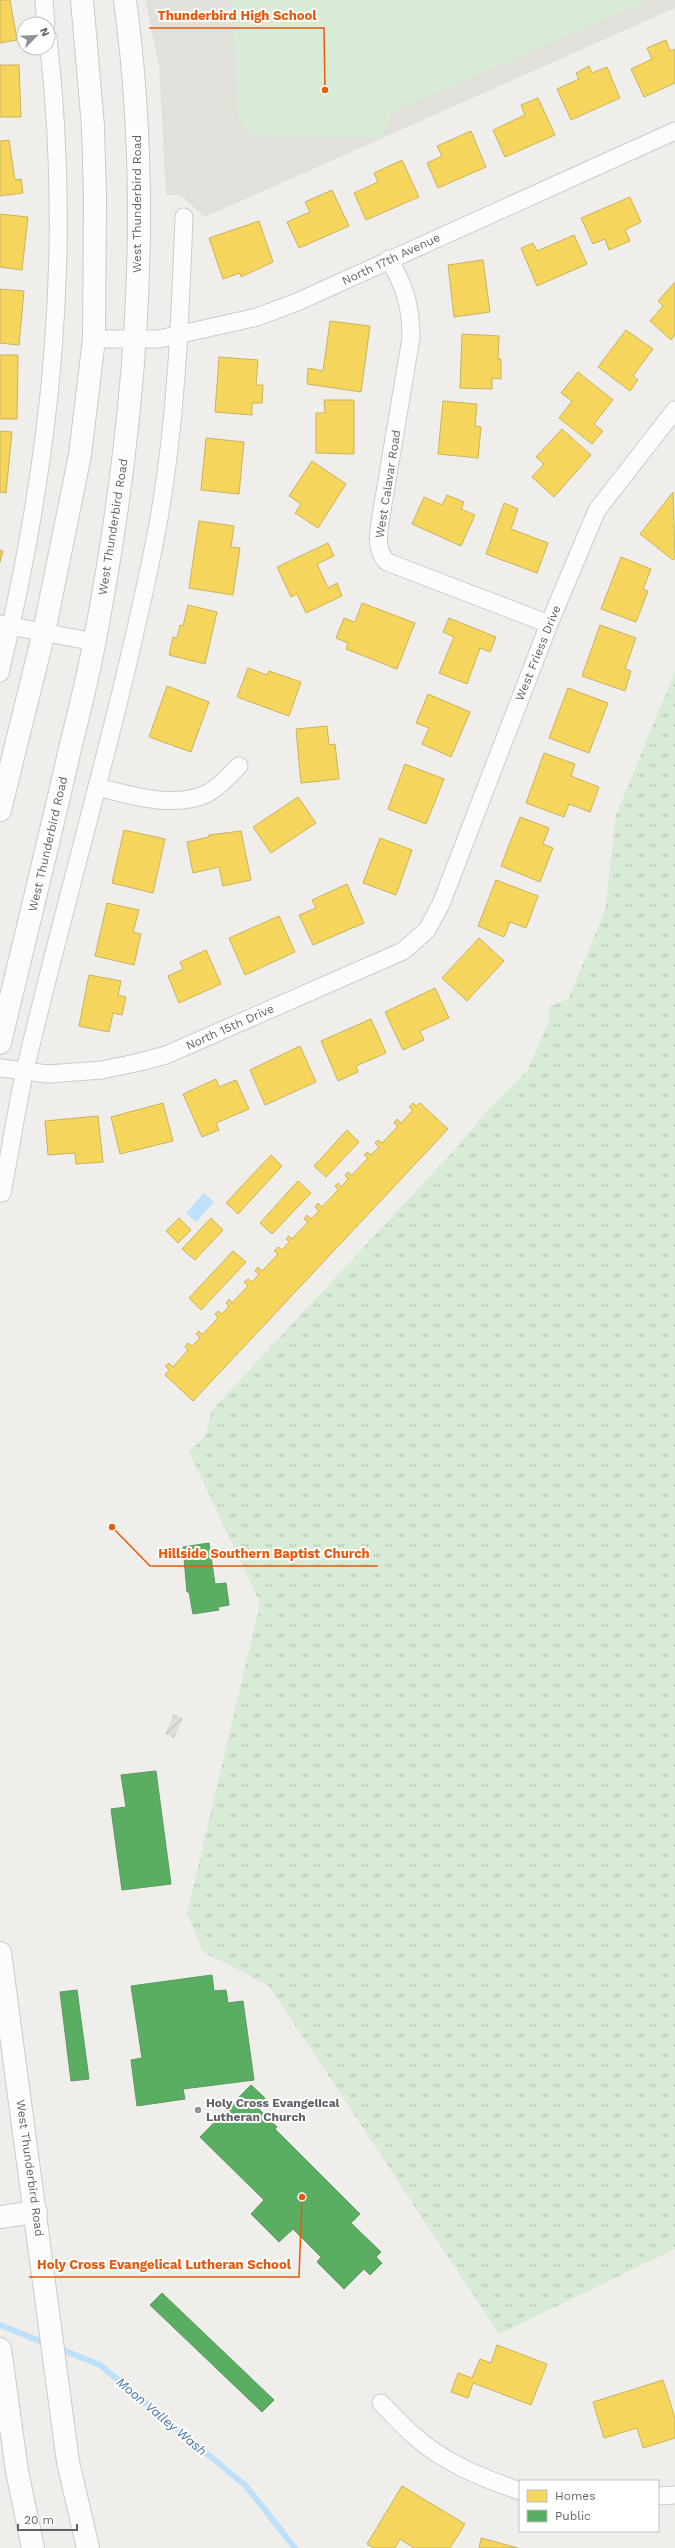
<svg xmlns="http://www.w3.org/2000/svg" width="675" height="2548" font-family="'Work Sans',sans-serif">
  <defs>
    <pattern id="industrial-furrows" width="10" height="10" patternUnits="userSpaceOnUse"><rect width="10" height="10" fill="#dfddda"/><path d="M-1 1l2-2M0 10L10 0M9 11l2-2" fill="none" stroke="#b8b7b5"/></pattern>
    <pattern id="grass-tufts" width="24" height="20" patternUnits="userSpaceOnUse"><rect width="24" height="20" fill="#d8ebd6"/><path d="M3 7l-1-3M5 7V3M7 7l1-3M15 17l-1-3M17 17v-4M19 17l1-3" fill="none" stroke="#b2c2b1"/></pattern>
  </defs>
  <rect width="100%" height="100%" fill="#efeeea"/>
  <path fill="url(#industrial-furrows)" d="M 174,1714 L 183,1719 L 174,1738 L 165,1734 Z"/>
  <path fill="#e2e0da" d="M 145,0 L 675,0 L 675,8 L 205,217 L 180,195 L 166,195 L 159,65 Z"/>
  <path fill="url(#grass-tufts)" d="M 675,671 L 675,2249 L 499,2334 L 269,1986 L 203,1952 L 187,1913 L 260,1603 L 189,1452 L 206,1435 L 211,1411 L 458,1146 L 486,1112 L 527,1071 L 549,1021 L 549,1007 L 569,998 L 605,910 L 616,815 Z"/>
  <path fill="#d8ebd6" d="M 232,0 L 648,0 L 392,112 L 382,137 L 253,136 L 238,117 Z"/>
  <path fill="#bfe0f9" d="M 204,1193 L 214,1202 L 196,1222 L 186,1213 Z"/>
  <g fill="#f6d55c" stroke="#c9b360">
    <path d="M 0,0 L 10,0 L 17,40 L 0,43 Z"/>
    <path d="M 666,40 L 670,51 L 675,49 L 675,83 L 644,97 L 631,69 L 652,59 L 647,48 Z"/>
    <path d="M 0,65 L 19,65 L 21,117 L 0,117 Z"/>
    <path d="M 589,66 L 592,73 L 607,67 L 620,98 L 571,120 L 557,89 L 579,79 L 576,73 Z"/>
    <path d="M 538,98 L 555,135 L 505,157 L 493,130 L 525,115 L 521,105 Z"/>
    <path d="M 471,131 L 486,167 L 438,188 L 427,163 L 442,156 L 437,146 Z"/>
    <path d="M 9,140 L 15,180 L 21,179 L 23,193 L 0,196 L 0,141 Z"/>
    <path d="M 402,160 L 419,197 L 366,220 L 354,193 L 378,182 L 374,173 Z"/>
    <path d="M 332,190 L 349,226 L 299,248 L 287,222 L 310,212 L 305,202 Z"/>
    <path d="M 630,197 L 641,222 L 625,230 L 630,241 L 609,250 L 605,239 L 593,244 L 581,218 Z"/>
    <path d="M 0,214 L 28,217 L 22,270 L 0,267 Z"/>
    <path d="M 259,221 L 273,262 L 241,277 L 240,273 L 223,279 L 209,238 Z"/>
    <path d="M 574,235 L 587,264 L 537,286 L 521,248 L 533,243 L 537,251 Z"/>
    <path d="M 483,260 L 490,312 L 454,317 L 448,265 Z"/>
    <path d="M 675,282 L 675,335 L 671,340 L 650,321 L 663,306 L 658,301 Z"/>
    <path d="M 0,289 L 24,291 L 19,345 L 0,343 Z"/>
    <path d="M 330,321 L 370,326 L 361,392 L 307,384 L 308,368 L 323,371 Z"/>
    <path d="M 626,330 L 653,349 L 633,376 L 638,380 L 630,391 L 598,367 Z"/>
    <path d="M 462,334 L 499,336 L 498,359 L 501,359 L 501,379 L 492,378 L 492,389 L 460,388 Z"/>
    <path d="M 0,355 L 18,355 L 17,419 L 0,419 Z"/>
    <path d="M 219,357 L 258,360 L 256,385 L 263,385 L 262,403 L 252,403 L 252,415 L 215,412 Z"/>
    <path d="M 578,372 L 613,400 L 594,424 L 603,431 L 592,444 L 559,418 L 572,401 L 561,393 Z"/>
    <path d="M 324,400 L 354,400 L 354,454 L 316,453 L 316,413 L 325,413 Z"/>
    <path d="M 443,401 L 477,404 L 475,426 L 481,427 L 478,458 L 438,454 Z"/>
    <path d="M 562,429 L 591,455 L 554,497 L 532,477 L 544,464 L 536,457 Z"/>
    <path d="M 0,431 L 12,432 L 6,493 L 0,492 Z"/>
    <path d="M 206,438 L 244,442 L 239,494 L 201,490 Z"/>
    <path d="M 312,461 L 346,484 L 318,528 L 295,513 L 301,504 L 289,496 Z"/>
    <path d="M 673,492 L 675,558 L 673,560 L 640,534 Z"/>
    <path d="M 447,495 L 464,502 L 461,509 L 475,515 L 461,546 L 412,524 L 424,497 L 442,505 Z"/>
    <path d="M 504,503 L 518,509 L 511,529 L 548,543 L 537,573 L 486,554 Z"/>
    <path d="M 199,521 L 234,526 L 231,547 L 240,548 L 233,595 L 189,588 Z"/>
    <path d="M 328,543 L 334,556 L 317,564 L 328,588 L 337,583 L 342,596 L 306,613 L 297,594 L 291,597 L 277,567 Z"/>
    <path d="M 0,550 L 3,551 L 0,562 Z"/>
    <path d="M 621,557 L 651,569 L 643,589 L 648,591 L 636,622 L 601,609 Z"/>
    <path d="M 362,603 L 415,623 L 397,669 L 346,649 L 348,643 L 336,638 L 344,618 L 355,622 Z"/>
    <path d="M 188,605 L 217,612 L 205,664 L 169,655 L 173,637 L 177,638 L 180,625 L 183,626 Z"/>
    <path d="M 449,618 L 496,637 L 490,652 L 480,648 L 467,684 L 439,673 L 454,637 L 443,632 Z"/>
    <path d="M 600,625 L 636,638 L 625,669 L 631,671 L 625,691 L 582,676 Z"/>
    <path d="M 248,668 L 267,675 L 269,671 L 301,682 L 289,716 L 237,697 Z"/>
    <path d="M 167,686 L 209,702 L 191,752 L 149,737 Z"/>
    <path d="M 568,688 L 608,703 L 589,753 L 549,738 Z"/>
    <path d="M 428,694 L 470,712 L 451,757 L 422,744 L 429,728 L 416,723 Z"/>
    <path d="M 327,726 L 329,745 L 335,744 L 339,779 L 301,783 L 296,729 Z"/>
    <path d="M 544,753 L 575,764 L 571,776 L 599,787 L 590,812 L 569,804 L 564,817 L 526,803 Z"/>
    <path d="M 405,764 L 444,779 L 426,824 L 388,809 Z"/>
    <path d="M 298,797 L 316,823 L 271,853 L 253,827 Z"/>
    <path d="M 520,817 L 549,828 L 543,844 L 553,848 L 540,882 L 501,866 Z"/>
    <path d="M 124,830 L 165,839 L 153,893 L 112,883 Z"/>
    <path d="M 241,831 L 251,880 L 223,886 L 219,867 L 193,873 L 187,842 L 209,837 L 209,835 Z"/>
    <path d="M 380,838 L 412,850 L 396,895 L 363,883 Z"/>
    <path d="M 496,880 L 538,896 L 526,928 L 510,922 L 504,937 L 478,926 Z"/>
    <path d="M 347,884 L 364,923 L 313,945 L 299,915 L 316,908 L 312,900 Z"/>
    <path d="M 107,903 L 139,910 L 133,932 L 141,934 L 134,965 L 95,956 Z"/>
    <path d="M 279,916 L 295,952 L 245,975 L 229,938 Z"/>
    <path d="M 479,938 L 504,961 L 467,1001 L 442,978 Z"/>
    <path d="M 206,950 L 221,984 L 179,1003 L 168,976 L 183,969 L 180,962 Z"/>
    <path d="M 89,975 L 121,981 L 118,995 L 126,997 L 122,1015 L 113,1013 L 109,1032 L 79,1026 Z"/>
    <path d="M 435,988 L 449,1018 L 420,1031 L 424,1040 L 403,1050 L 385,1012 Z"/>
    <path d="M 371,1019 L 386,1053 L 356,1066 L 358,1072 L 338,1081 L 321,1041 Z"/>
    <path d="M 300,1046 L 316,1082 L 265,1105 L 250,1070 Z"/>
    <path d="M 216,1079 L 219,1087 L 236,1080 L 249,1109 L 216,1123 L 219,1130 L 202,1137 L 183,1094 Z"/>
    <path d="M 163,1103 L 173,1141 L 120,1154 L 111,1117 Z"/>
    <path d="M 413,1103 L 416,1106 L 420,1103 L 448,1129 L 193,1401 L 165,1375 L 169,1370 L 165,1366 L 169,1363 L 173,1367 L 188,1350 L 185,1347 L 188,1343 L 192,1346 L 200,1338 L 196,1334 L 199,1331 L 202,1335 L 218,1318 L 215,1314 L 218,1311 L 222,1314 L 229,1306 L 226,1303 L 229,1299 L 232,1303 L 248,1286 L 244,1282 L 248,1279 L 252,1282 L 259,1274 L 255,1271 L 258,1267 L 262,1271 L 278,1254 L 274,1251 L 278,1247 L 282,1250 L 289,1242 L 286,1239 L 289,1236 L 292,1239 L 308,1222 L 304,1219 L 307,1215 L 311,1219 L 319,1211 L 315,1207 L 318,1203 L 322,1207 L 338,1190 L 335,1186 L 338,1183 L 341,1187 L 348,1179 L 345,1175 L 348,1172 L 352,1175 L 368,1158 L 364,1155 L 367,1152 L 371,1155 L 379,1147 L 375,1143 L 378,1140 L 382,1143 L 398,1126 L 394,1123 L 397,1119 L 401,1123 L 413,1110 L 409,1107 Z"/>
    <path d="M 98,1116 L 103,1162 L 76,1164 L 75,1153 L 48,1155 L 45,1121 Z"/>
    <path d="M 347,1130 L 359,1142 L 326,1177 L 314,1166 Z"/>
    <path d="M 271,1155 L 282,1166 L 238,1214 L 226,1203 Z"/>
    <path d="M 298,1181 L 311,1193 L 272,1234 L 260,1223 Z"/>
    <path d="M 179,1218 L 191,1230 L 178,1243 L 166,1231 Z"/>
    <path d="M 211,1218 L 223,1230 L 195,1260 L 182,1249 Z"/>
    <path d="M 233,1251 L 246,1262 L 201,1310 L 189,1298 Z"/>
    <path d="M 497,2345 L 547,2364 L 531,2405 L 473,2383 L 468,2398 L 451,2392 L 458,2373 L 472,2378 L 480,2359 L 491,2363 Z"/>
    <path d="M 663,2380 L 675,2418 L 675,2438 L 643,2448 L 637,2428 L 604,2438 L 593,2402 Z"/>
    <path d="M 402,2486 L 465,2524 L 450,2548 L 414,2548 L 400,2539 L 395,2548 L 374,2548 L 367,2544 Z"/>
    <path d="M 481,2538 L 518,2548 L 479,2548 Z"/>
  </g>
  <g fill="#5aae61" stroke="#5c9863">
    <path d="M 209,1543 L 215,1584 L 226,1583 L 229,1605 L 218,1607 L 219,1610 L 193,1614 L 189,1592 L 187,1592 L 183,1547 Z"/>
    <path d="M 156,1771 L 171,1884 L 122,1890 L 111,1809 L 126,1807 L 121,1775 Z"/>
    <path d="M 212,1975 L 214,1991 L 226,1990 L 228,2003 L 243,2001 L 254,2080 L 183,2089 L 185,2099 L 137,2106 L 131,2060 L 142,2058 L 131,1986 Z"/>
    <path d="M 77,1990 L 89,2079 L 71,2081 L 60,1992 Z"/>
    <path d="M 251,2085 L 265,2098 L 256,2106 L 277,2127 L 275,2129 L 360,2214 L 351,2223 L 381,2252 L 376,2257 L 382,2263 L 370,2275 L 364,2269 L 344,2289 L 317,2262 L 321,2257 L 293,2229 L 279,2242 L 251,2214 L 264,2200 L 200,2137 Z"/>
    <path d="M 162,2293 L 274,2400 L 262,2412 L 150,2305 Z"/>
  </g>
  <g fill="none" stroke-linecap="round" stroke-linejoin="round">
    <g stroke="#bfe0f9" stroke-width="6">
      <path d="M 0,2325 L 47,2344"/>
      <path d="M 58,2348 L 100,2365 L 246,2486 L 295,2548"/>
    </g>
    <defs>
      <g id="street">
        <path d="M 44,0 L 46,24"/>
        <path d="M 389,259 C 405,287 411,306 411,338 L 380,522 C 378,537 376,550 387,562 L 549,624"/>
        <path d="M 94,339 L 159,339 L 257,317 L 297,302 L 675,131"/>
        <path d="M 0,624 L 95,642"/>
        <path d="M 0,673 C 51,461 73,256 48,38"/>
        <path d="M 97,787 C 131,795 172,809 206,794 C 218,789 230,774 239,766"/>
        <path d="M 0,1068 L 48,1074 L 102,1070 L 140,1062 L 166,1055 L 403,951 L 427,930 L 441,904 L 549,624 L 597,510 L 675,410"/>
        <path d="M 2,1193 C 10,1153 16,1111 25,1070 C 67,892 120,716 156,535 C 176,430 180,323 184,217"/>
        <path d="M 381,2403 C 392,2414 402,2425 414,2436 C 445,2463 482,2478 520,2491"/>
        <path d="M 658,2496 L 675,2495"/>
      </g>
      <g id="secondary">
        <path d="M 0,810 L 44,632 L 80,455 L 94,339 L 95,197 L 93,126 L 82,0"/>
        <path d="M 0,1043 C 23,946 47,850 69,753 C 78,716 88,678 95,639 C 135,429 154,213 125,0"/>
        <path d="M 0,1953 L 68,2462 L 88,2548"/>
        <path d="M 0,2217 L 36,2212"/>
        <path d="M 0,2349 L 17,2471 L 33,2548"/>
      </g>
    </defs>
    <use href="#street" stroke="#cbcccc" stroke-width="19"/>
    <use href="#secondary" stroke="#cacacb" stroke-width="24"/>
    <use href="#street" stroke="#fdfcfc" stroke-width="17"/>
    <use href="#secondary" stroke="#fdfcfc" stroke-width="22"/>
  </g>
  <circle fill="#919496" stroke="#fff" stroke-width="1.5" cx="198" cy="2110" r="4"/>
  <g text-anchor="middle" stroke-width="4" stroke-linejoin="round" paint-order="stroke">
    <g font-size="12" fill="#5f6368" stroke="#fff">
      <text transform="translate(137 204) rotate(-90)" y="4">West Thunderbird Road</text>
      <text transform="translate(391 259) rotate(-25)" y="4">North 17th Avenue</text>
      <text transform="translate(388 484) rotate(-81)" y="4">West Calavar Road</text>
      <text transform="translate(113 527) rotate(-81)" y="4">West Thunderbird Road</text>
      <text transform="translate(538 653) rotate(-68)" y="4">West Friess Drive</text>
      <text transform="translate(48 844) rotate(-77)" y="4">West Thunderbird Road</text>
      <text transform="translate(230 1027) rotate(-24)" y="4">North 15th Drive</text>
      <text transform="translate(30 2168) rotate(82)" y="4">West Thunderbird Road</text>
    </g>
    <g font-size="12" font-weight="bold" fill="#5f6368" stroke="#fff" text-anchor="start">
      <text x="206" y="2107">Holy Cross Evangelical<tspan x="206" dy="14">Lutheran Church</tspan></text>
    </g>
    <g font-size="13" font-style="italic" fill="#4174aa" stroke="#fff">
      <text transform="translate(162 2416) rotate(40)" y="5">Moon Valley Wash</text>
    </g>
  </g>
  <path fill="none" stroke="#e8590c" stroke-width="1.5" d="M325 90L324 28H149M112 1527L150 1566H378M302 2197L299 2277H29"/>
  <g fill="#e8590c" stroke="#fff" stroke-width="1.5">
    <circle cx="325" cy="90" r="4"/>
    <circle cx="112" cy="1527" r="4"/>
    <circle cx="302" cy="2197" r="4"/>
  </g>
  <g font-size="13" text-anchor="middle" font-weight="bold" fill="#e8590c" stroke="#fff" stroke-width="4" stroke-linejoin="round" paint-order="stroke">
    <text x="237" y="20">Thunderbird High School</text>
    <text x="264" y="1558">Hillside Southern Baptist Church</text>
    <text x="164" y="2269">Holy Cross Evangelical Lutheran School</text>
  </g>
  <rect x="519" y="2480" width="140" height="52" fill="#ffffff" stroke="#bfc1c3"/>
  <rect x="527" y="2490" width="20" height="12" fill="#f6d55c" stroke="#bfc1c3"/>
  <text x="555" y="2500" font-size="12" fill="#5f6368">Homes</text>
  <rect x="527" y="2510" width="20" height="12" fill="#5aae61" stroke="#bfc1c3"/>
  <text x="555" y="2520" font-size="12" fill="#5f6368">Public</text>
  <g transform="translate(36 36) rotate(66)"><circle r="19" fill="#ffffff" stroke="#bfc1c3"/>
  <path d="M0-3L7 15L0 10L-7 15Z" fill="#919496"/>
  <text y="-6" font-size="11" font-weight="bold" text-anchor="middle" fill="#5f6368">N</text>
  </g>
  <path d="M18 2524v6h59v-6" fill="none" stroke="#5f6368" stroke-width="2"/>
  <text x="24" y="2524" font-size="12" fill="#5f6368" stroke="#ffffff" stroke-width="3" paint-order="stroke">20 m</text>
</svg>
